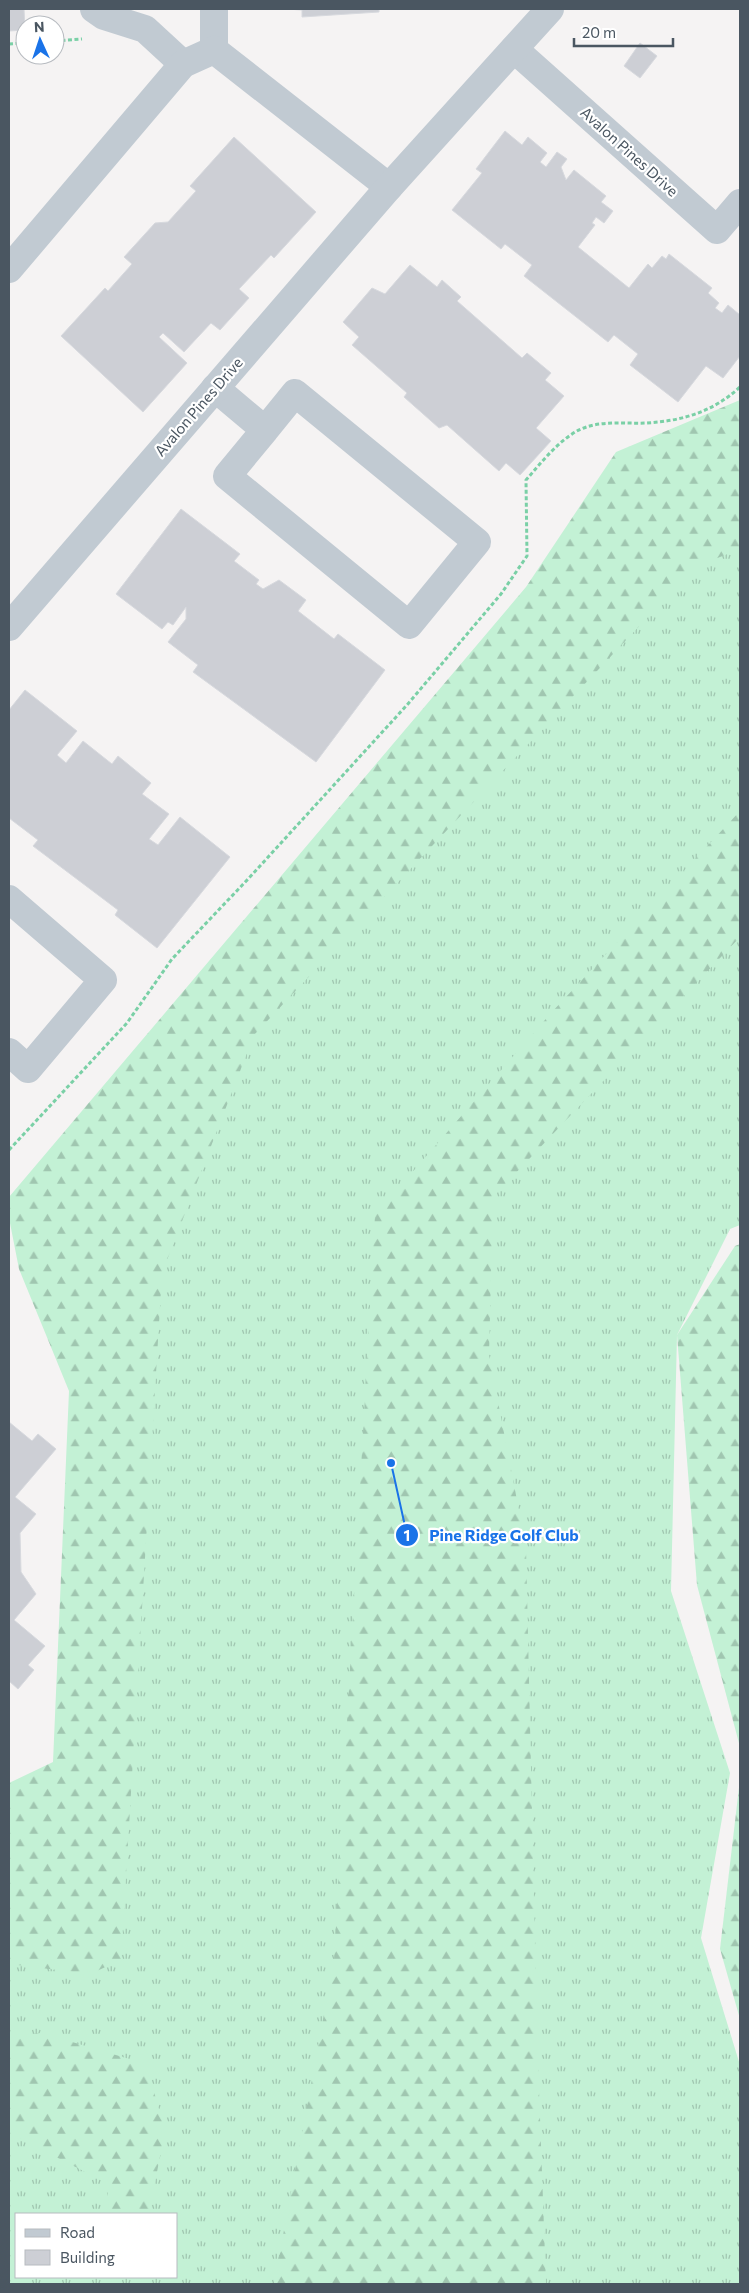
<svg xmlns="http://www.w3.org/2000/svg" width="749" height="2293" font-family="Commissioner,sans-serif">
  <defs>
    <pattern id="grass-tufts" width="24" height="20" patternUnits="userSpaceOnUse" patternTransform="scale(1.25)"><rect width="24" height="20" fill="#c3f1d5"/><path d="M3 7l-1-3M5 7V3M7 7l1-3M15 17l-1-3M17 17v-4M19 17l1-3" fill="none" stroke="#a0c6b0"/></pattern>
    <pattern id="forest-firs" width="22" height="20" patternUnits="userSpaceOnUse" patternTransform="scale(1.25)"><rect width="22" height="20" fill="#c3f1d5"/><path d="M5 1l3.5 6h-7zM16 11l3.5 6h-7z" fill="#a0c6b0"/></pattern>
  </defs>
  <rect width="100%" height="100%" fill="#f5f3f3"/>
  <path fill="url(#grass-tufts)" fill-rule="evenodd" d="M 740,455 L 740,1225 L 730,1229 L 677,1335 L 671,1591 L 730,1773 L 701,1938 L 740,2065 L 740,2284 L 9,2284 L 9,1902 L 96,1917 L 112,1290 L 234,1020 ZM 16,2214 L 176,2214 L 176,2277 L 16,2277 Z"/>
  <g fill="url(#forest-firs)">
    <path d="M 740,400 L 740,549 L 695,567 L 254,1035 L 162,1273 L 121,1960 L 90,1974 L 9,1964 L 9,1783 L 53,1762 L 69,1391 L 19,1269 L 9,1218 L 9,1197 L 526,587 L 616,452 Z"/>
    <path d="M 740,811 L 740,937 L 493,1197 L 489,1355 L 526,1547 L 537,2034 L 546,2284 L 274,2284 L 334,1960 L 375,1215 L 551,1013 Z"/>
    <path d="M 740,1244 L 740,1747 L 697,1585 L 677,1335 L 735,1246 Z"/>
    <path d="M 740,1779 L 740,2019 L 720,1949 Z"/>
    <path d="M 42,2033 L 146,2064 L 165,2130 L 149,2214 L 109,2214 L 107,2183 L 9,2133 L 9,2036 Z"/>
  </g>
  <g fill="#cdcfd5" stroke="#d7d9de">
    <path d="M 9,9 L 24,9 L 25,30 L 9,31 Z"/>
    <path d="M 286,9 L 379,9 L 379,12 L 302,17 L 302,10 Z"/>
    <path d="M 640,43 L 657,56 L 640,78 L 624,66 Z"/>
    <path d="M 505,131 L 522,145 L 528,137 L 547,153 L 540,162 L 546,167 L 557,152 L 567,159 L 561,167 L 566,180 L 574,170 L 606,196 L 601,202 L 613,211 L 604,223 L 596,217 L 592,223 L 595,225 L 578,247 L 629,288 L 648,264 L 652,268 L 662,256 L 666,259 L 669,254 L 712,288 L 708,293 L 719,303 L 715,308 L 722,313 L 728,305 L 740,315 L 740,356 L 723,378 L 706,366 L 678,402 L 630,365 L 638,354 L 614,335 L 608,342 L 524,276 L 532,265 L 505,244 L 501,249 L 452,210 L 482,173 L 476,169 Z"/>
    <path d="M 234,137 L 316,212 L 274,258 L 271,255 L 239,289 L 249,298 L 220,330 L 211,323 L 184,352 L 163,333 L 159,337 L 187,363 L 143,412 L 61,336 L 105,288 L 108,291 L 132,264 L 124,257 L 155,223 L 168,222 L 196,191 L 190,186 Z"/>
    <path d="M 410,265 L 437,287 L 442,280 L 461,297 L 457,301 L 522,358 L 527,353 L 551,373 L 545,380 L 564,396 L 536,428 L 551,441 L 520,475 L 506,463 L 499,471 L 447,425 L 439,428 L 404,397 L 407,393 L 352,345 L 359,337 L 343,322 L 372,288 L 385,294 Z"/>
    <path d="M 181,509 L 240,554 L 234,561 L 259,580 L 256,584 L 263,589 L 279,580 L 306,600 L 298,611 L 334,639 L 338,634 L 385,670 L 316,762 L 193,672 L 198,665 L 168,642 L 186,619 L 186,607 L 173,625 L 168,622 L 162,629 L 116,594 Z"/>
    <path d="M 25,690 L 77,731 L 57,755 L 66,763 L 83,741 L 112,764 L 118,756 L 151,783 L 142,794 L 169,814 L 149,839 L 158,845 L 180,817 L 230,857 L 157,948 L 115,915 L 118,910 L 33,846 L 38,840 L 9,818 L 9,710 Z"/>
    <path d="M 9,1422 L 32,1441 L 38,1434 L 56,1449 L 15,1497 L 36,1514 L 20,1533 L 21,1572 L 36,1594 L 14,1620 L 45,1646 L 28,1665 L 34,1670 L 18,1689 L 9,1681 Z"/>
  </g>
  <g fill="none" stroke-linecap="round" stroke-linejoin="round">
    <g stroke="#7ad0a6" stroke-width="3" stroke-dasharray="4 2.5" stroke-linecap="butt">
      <path d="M 55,41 L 82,39"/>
      <path d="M 9,44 L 25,43"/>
      <path d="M 9,1150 L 127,1023 L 172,959 L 249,878 L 407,705 L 501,594 L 527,556 L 526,480 C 540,464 554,446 572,434 C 594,419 621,424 646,423 C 682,421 713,412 740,387"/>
    </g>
    <g stroke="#c1cad2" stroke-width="28">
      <path d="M 94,9 L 104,16 L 145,29 L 183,64"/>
      <path d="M 514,49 L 717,230 L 740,203"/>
      <path d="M 214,50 L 214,9"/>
      <path d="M 9,269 L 183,64 L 214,50 L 389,187"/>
      <path d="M 215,388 L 265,430 L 227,476 L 409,625 L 477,542 L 295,393 L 265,430"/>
      <path d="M 9,627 L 389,187 L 550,9"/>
      <path d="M 9,899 L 103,980 L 28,1069 L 9,1052"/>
    </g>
  </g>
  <g text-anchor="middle" stroke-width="4.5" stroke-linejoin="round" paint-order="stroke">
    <g font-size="15" fill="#4a5661" stroke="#fff">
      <text transform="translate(629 152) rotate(42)" y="5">Avalon Pines Drive</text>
      <text transform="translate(199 407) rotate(-49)" y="5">Avalon Pines Drive</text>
    </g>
  </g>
  <path fill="none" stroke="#1a73e8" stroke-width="2" d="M391 1463L407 1535"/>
  <g fill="#1a73e8" stroke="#fff" stroke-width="2">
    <circle cx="391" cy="1463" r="5"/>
    <circle cx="407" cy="1535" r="12"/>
  </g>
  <g font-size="15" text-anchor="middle" font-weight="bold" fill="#fff">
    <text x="407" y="1541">1</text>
  </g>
  <g font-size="16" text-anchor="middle" font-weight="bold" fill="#1a73e8" stroke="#fff" stroke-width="4.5" stroke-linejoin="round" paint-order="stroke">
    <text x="504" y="1541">Pine Ridge Golf Club</text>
  </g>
  <rect width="749" height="2293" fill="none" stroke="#4a5661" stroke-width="20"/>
  <rect x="15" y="2213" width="162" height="65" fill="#ffffff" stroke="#b7bbc0"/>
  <rect x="25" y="2229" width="25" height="8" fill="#c1cad2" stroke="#b7bbc0"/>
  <text x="60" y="2238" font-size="15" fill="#4a5661">Road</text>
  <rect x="25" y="2250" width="25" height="15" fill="#cdcfd5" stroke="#b7bbc0"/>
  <text x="60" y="2263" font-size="15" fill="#4a5661">Building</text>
  <g transform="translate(40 40) rotate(357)"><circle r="24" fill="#ffffff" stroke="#b7bbc0"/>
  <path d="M0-4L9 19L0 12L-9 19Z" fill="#1a73e8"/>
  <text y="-8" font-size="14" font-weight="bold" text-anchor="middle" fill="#4a5661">N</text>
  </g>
  <path d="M574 38v8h99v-8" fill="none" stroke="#4a5661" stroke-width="2.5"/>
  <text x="582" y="38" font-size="15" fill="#4a5661" stroke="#ffffff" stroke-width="4" paint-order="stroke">20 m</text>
</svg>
